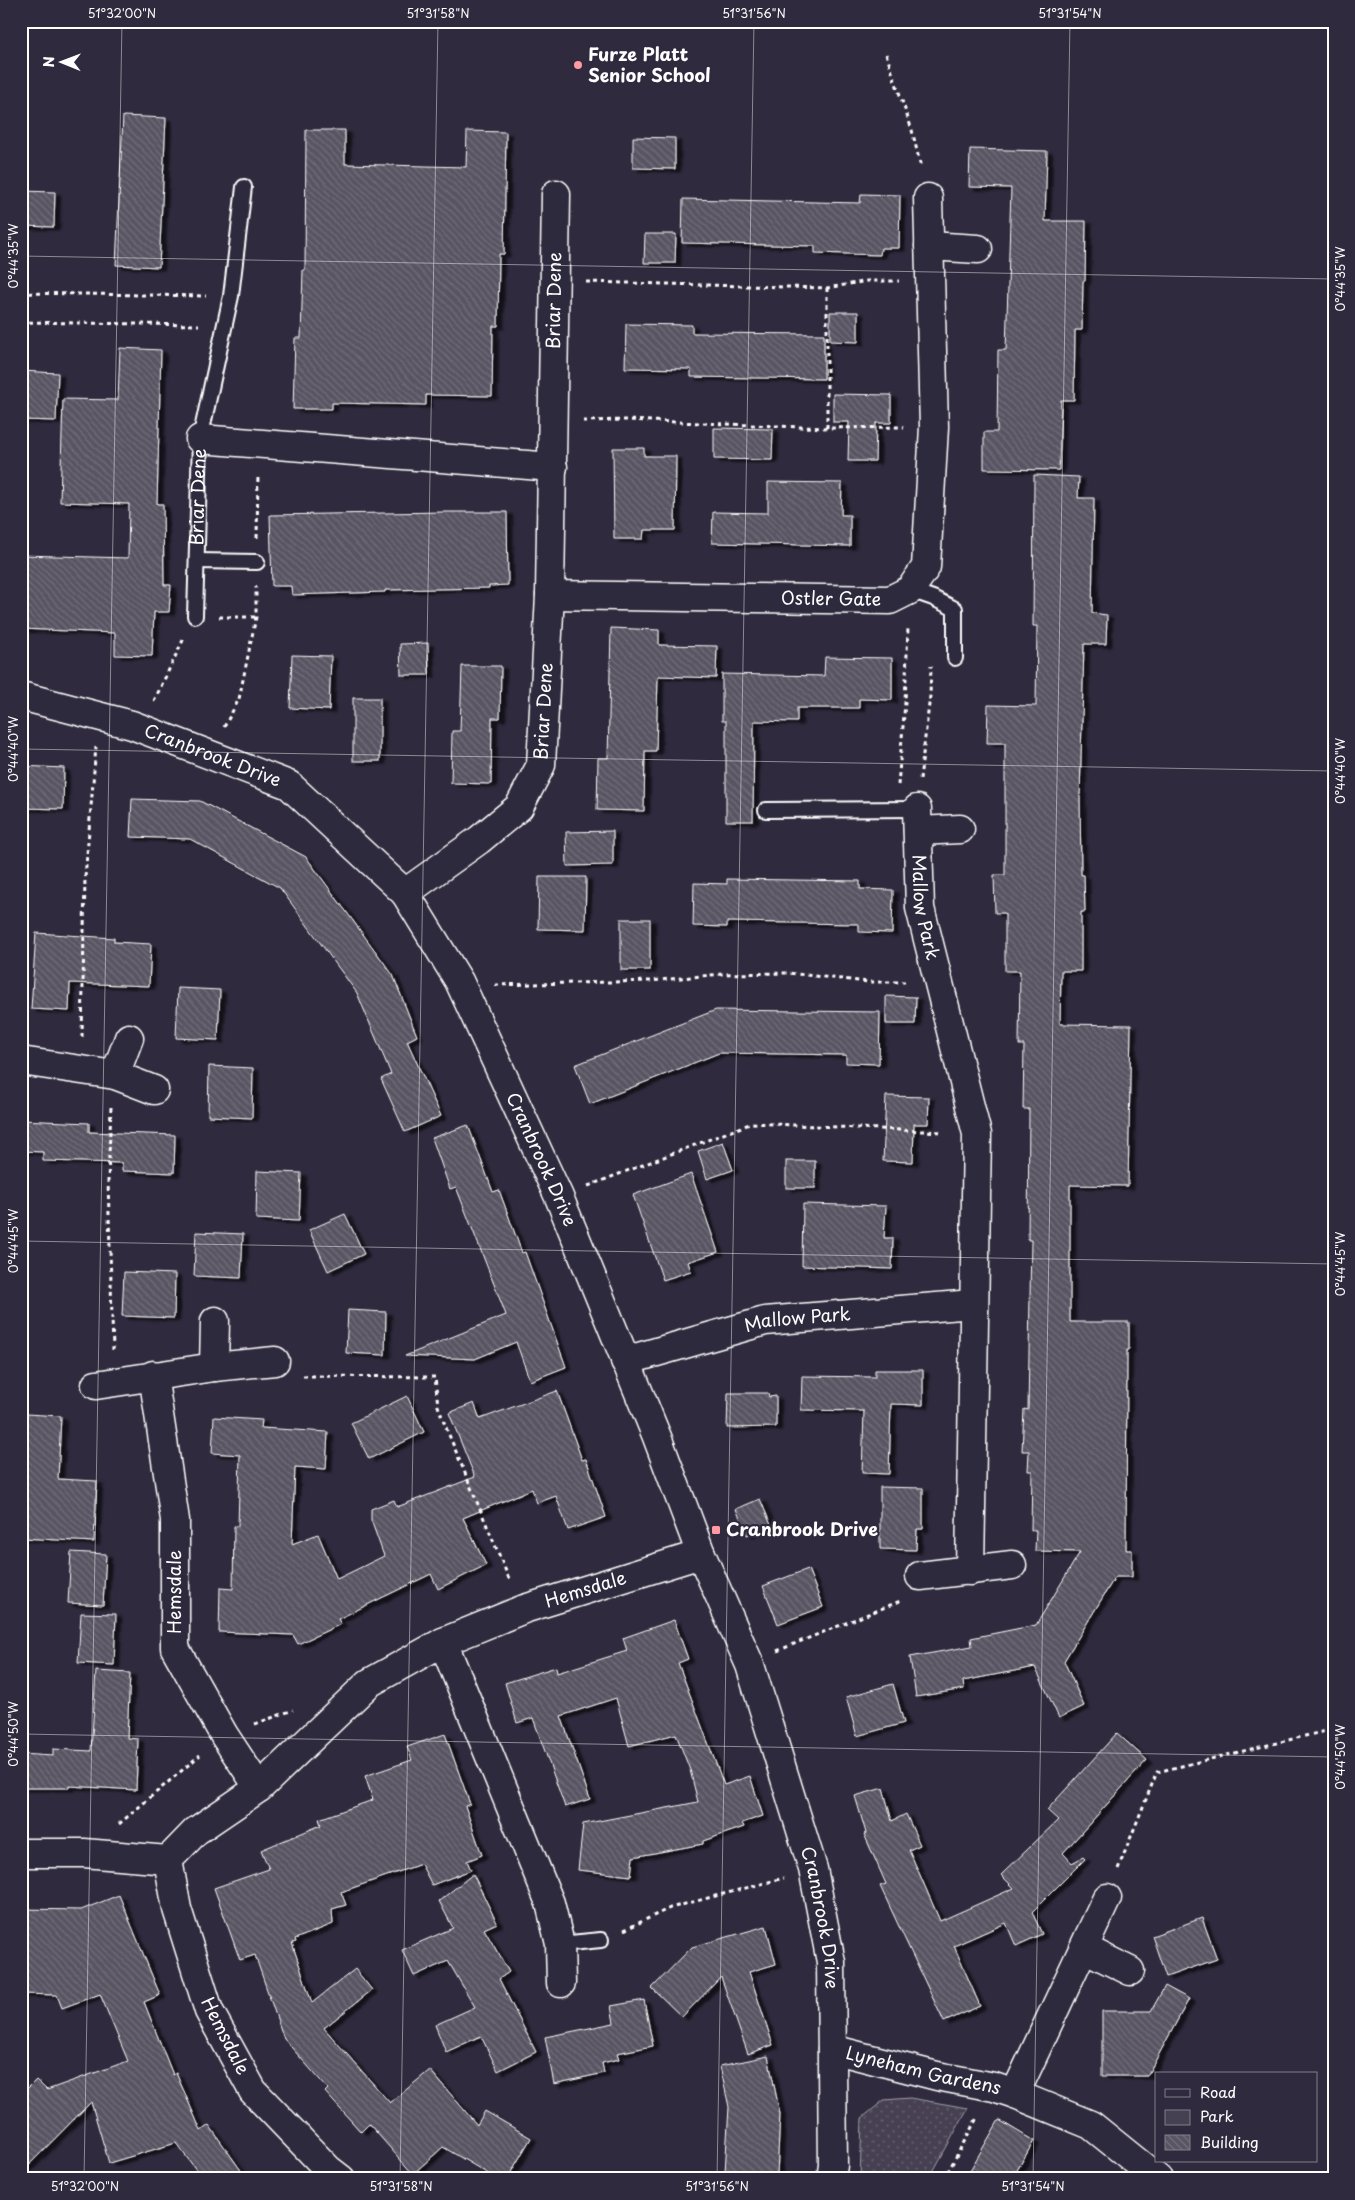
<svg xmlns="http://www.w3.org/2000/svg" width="1355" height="2200" font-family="'Playpen Sans',sans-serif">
  <defs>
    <pattern id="green-dots" width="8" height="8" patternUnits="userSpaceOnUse" patternTransform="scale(1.25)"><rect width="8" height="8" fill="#464152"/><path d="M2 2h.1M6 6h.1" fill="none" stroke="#625e6c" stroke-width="1.8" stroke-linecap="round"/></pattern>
    <pattern id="building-back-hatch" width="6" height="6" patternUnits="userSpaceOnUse" patternTransform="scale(1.25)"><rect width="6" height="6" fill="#595564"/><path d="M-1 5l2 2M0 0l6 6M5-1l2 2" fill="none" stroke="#726e7b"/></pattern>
    <filter id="shadow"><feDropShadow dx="5.5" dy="3" stdDeviation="1" flood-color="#0009"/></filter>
  </defs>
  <rect width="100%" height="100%" fill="#2f2a3d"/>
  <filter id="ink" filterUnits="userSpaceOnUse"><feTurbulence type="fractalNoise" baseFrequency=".02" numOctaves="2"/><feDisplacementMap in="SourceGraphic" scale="10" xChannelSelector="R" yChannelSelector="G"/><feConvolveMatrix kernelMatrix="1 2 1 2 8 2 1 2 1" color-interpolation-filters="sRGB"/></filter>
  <g filter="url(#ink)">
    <path fill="url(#green-dots)" stroke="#a2a0a8" d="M 910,2098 L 968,2108 L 929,2179 L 860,2179 L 862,2118 L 884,2100 Z"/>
    <g fill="url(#building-back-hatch)" stroke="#fff" filter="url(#shadow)">
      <path d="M 123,116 L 166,118 L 159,267 L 116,265 Z"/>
      <path d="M 306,130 L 345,130 L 345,164 L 466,167 L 467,131 L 506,132 L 504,254 L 499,254 L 498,326 L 493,326 L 492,396 L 426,395 L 426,405 L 332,403 L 332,409 L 293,409 L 295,338 L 301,338 L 303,270 L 305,270 Z"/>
      <path d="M 633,137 L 675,138 L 675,169 L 633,168 Z"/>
      <path d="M 970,149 L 1047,151 L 1045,221 L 1086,221 L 1085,281 L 1083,281 L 1082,330 L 1075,330 L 1074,400 L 1061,400 L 1059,470 L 984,469 L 984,432 L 997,432 L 998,350 L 1006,350 L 1011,188 L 969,187 Z"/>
      <path d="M 21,191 L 55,192 L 54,227 L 21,226 Z"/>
      <path d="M 861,194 L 900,195 L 899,248 L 881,248 L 880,255 L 815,253 L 815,246 L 682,243 L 683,199 L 860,203 Z"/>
      <path d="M 645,234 L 676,234 L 675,263 L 644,263 Z"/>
      <path d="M 830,312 L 858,312 L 858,342 L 830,341 Z"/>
      <path d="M 626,324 L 692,325 L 692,333 L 824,334 L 824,379 L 691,377 L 691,369 L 625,368 Z"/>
      <path d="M 120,348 L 161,350 L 157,504 L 163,504 L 164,585 L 171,585 L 169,612 L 154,612 L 152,656 L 115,655 L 115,633 L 21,629 L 21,555 L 128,558 L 129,504 L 60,502 L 63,399 L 118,400 Z"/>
      <path d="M 21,371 L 58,373 L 56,421 L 21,420 Z"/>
      <path d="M 833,394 L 891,395 L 891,423 L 876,423 L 875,461 L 848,461 L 849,422 L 833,422 Z"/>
      <path d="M 714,428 L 773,429 L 772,460 L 714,459 Z"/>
      <path d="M 613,448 L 644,448 L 644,456 L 676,456 L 675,530 L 644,530 L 643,539 L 614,539 Z"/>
      <path d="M 1034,475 L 1079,477 L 1078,498 L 1094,498 L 1092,613 L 1107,615 L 1106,644 L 1084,644 L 1080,797 L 1081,875 L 1084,875 L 1085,912 L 1081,912 L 1081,971 L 1061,971 L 1060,1024 L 1131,1025 L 1128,1186 L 1070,1185 L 1070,1322 L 1129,1322 L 1129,1350 L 1127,1350 L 1126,1550 L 1132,1550 L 1132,1577 L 1115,1577 L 1064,1661 L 1084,1706 L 1059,1718 L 1035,1667 L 963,1681 L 964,1689 L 916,1697 L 910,1657 L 972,1646 L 971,1638 L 1036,1625 L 1080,1552 L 1035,1551 L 1036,1530 L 1031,1530 L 1032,1471 L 1028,1471 L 1029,1451 L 1022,1451 L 1024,1409 L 1028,1410 L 1031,1240 L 1028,1240 L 1029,1109 L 1023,1109 L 1024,1045 L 1019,1045 L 1020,971 L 1005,971 L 1005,913 L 995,913 L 994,875 L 1005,875 L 1005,743 L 987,743 L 988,705 L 1036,706 L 1037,626 L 1033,626 Z"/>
      <path d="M 768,482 L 842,483 L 841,515 L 850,515 L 850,546 L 712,543 L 713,512 L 768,513 Z"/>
      <path d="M 443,512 L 507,512 L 508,585 L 489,586 L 489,588 L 385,590 L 385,592 L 292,595 L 291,586 L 272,586 L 270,515 Z"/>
      <path d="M 611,628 L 659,630 L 659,645 L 717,646 L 716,678 L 658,676 L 656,751 L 645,751 L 644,811 L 597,810 L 598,758 L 608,758 Z"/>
      <path d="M 428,643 L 429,675 L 401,675 L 400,644 Z"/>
      <path d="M 292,655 L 331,656 L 329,710 L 290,708 Z"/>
      <path d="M 825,657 L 892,658 L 892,700 L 859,699 L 859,708 L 797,708 L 797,722 L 754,721 L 753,821 L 726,821 L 726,721 L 722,721 L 722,674 L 824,676 Z"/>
      <path d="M 462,666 L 501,666 L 500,718 L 492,718 L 491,784 L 451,783 L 452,731 L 460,731 Z"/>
      <rect x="353" y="698" width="27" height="63"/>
      <path d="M 21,766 L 64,768 L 63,809 L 21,808 Z"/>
      <path d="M 132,799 L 200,801 L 306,857 L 393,975 L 417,1036 L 407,1041 L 441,1116 L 405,1132 L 381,1079 L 391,1074 L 357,993 L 280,888 L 190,839 L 130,837 Z"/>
      <path d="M 613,831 L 613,865 L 567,866 L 566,832 Z"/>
      <path d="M 539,877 L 586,877 L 585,930 L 538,929 Z"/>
      <path d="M 727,879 L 860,881 L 860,889 L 893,890 L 892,933 L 859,932 L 859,924 L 727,922 L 727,927 L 693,926 L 694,883 L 727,884 Z"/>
      <rect x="621" y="919" width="29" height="51"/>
      <path d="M 36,933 L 114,938 L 114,942 L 151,944 L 149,986 L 70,983 L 69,1011 L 31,1009 Z"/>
      <path d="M 178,988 L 220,990 L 218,1040 L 176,1038 Z"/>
      <path d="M 886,996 L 916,997 L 915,1024 L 886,1024 Z"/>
      <path d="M 716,1010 L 880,1012 L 879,1064 L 846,1063 L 846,1055 L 719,1053 L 590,1104 L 575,1065 Z"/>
      <path d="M 209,1066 L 253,1068 L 252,1118 L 208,1116 Z"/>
      <path d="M 886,1096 L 929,1097 L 928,1124 L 914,1124 L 913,1162 L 883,1161 Z"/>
      <path d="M 21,1120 L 89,1123 L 89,1132 L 175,1135 L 174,1173 L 122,1171 L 122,1163 L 43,1161 L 43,1152 L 21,1151 Z"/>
      <path d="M 468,1125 L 493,1192 L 499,1190 L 522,1253 L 525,1252 L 566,1367 L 530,1381 L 516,1342 L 475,1359 L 405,1356 L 506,1315 L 456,1187 L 450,1189 L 432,1138 Z"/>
      <path d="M 723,1142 L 733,1170 L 707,1179 L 698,1151 Z"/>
      <rect x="786" y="1161" width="29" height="27"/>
      <path d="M 257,1171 L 301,1173 L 299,1221 L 256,1219 Z"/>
      <path d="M 691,1174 L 718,1252 L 688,1262 L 691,1271 L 663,1280 L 633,1195 Z"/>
      <path d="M 803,1204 L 886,1206 L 884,1238 L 893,1238 L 892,1269 L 802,1266 Z"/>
      <path d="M 345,1214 L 364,1254 L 328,1271 L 309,1230 Z"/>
      <path d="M 196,1232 L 243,1234 L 241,1278 L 194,1276 Z"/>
      <path d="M 124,1272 L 175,1274 L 174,1318 L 122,1316 Z"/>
      <path d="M 348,1310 L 386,1312 L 385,1355 L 346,1353 Z"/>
      <path d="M 875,1370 L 923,1370 L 923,1405 L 891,1404 L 889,1474 L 862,1473 L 864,1411 L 801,1410 L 802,1376 L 875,1377 Z"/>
      <path d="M 557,1391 L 582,1460 L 586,1459 L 606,1517 L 568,1530 L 556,1496 L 537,1503 L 532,1489 L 463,1518 L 486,1565 L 438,1589 L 431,1574 L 338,1619 L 341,1624 L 298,1644 L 293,1635 L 219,1632 L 220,1588 L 233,1589 L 234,1526 L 238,1526 L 240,1455 L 212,1453 L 214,1417 L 262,1420 L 261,1428 L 328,1432 L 326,1469 L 295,1467 L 292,1544 L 318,1534 L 337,1579 L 384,1556 L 371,1520 L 371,1509 L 394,1500 L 397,1507 L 475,1477 L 449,1413 L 474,1403 L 480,1419 Z"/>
      <path d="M 728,1393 L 768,1393 L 769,1397 L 776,1396 L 776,1427 L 727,1428 Z"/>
      <path d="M 407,1396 L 424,1432 L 369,1459 L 351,1423 Z"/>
      <path d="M 26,1414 L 61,1416 L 58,1479 L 97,1481 L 94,1542 L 21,1538 Z"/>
      <path d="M 880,1487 L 923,1488 L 923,1529 L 917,1529 L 916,1550 L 880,1549 Z"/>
      <path d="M 760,1499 L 771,1525 L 747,1535 L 736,1509 Z"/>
      <path d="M 71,1552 L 106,1554 L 103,1605 L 68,1603 Z"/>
      <path d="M 808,1569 L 823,1607 L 778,1624 L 763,1586 Z"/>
      <path d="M 81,1613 L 116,1614 L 114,1665 L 78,1663 Z"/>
      <path d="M 674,1620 L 688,1659 L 678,1663 L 724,1785 L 750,1776 L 763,1816 L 742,1823 L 744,1827 L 703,1841 L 703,1844 L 633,1857 L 631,1876 L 578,1870 L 583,1824 L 698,1802 L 690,1770 L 676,1734 L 629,1746 L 616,1698 L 561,1716 L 590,1799 L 565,1807 L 533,1718 L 517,1723 L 505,1683 L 556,1667 L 557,1673 L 627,1651 L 623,1638 Z"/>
      <path d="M 96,1671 L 130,1673 L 127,1738 L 138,1739 L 136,1790 L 69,1786 L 69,1788 L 21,1788 L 21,1754 L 53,1756 L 53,1749 L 91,1751 Z"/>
      <path d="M 893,1684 L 904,1723 L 857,1736 L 846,1697 Z"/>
      <path d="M 1117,1733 L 1147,1760 L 1063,1853 L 1072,1863 L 1083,1857 L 1085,1859 L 1032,1912 L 1042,1934 L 1016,1946 L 1006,1923 L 954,1946 L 980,2006 L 944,2022 L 880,1886 L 886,1884 L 864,1834 L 866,1833 L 855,1796 L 883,1788 L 892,1821 L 906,1814 L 920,1845 L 909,1850 L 940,1921 L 1014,1888 L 1001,1875 L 1058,1820 L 1047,1810 Z"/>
      <path d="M 445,1734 L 470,1804 L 465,1806 L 482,1855 L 467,1861 L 471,1870 L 432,1885 L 421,1864 L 341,1892 L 346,1905 L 332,1909 L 333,1924 L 295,1939 L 296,1942 L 292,1943 L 312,2003 L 355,1969 L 372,1990 L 324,2028 L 390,2103 L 430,2070 L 477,2125 L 485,2111 L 531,2138 L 507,2179 L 497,2179 L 443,2147 L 413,2174 L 369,2124 L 361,2132 L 325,2092 L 328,2089 L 284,2039 L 255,1955 L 240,1960 L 214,1888 L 269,1869 L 261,1850 L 321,1825 L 319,1819 L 373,1800 L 365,1776 L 412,1760 L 407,1747 Z"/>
      <path d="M 473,1874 L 497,1923 L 484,1929 L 509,1972 L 499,1979 L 536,2052 L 498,2071 L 481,2036 L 446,2052 L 435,2025 L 475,2007 L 448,1961 L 414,1976 L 402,1950 L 453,1928 L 439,1901 Z"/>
      <path d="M 119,1895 L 160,1995 L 144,2002 L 173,2075 L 176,2073 L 201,2131 L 209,2125 L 247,2179 L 203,2179 L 176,2143 L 109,2163 L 91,2102 L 21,2173 L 21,2095 L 36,2080 L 47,2090 L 128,2061 L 100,1994 L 62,2008 L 57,1995 L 21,1994 L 21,1909 L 81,1910 Z"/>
      <path d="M 1202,1918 L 1217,1959 L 1166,1977 L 1152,1936 Z"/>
      <path d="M 766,1926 L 776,1964 L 749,1972 L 773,2045 L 748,2054 L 721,1977 L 682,2017 L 652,1988 L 692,1947 Z"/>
      <path d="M 1165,1986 L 1189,1999 L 1147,2076 L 1102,2076 L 1102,2011 L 1151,2011 Z"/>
      <path d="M 644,2000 L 653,2046 L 617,2053 L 619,2059 L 602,2063 L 604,2073 L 554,2084 L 545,2037 L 614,2023 L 611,2006 Z"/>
      <path d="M 768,2056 L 780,2114 L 777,2175 L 725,2172 L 729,2107 L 720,2066 Z"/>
      <path d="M 999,2120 L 1034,2141 L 1012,2179 L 965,2179 Z"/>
    </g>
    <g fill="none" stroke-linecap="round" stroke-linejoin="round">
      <defs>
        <g id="lane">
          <path d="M 197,561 L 257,562"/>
          <path d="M 910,590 L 933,598 L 955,609 L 955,658"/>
          <path id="s1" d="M 195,616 L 200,439 L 231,296 L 244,187"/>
          <path d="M 766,810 L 917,809"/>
          <path d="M 560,1944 L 601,1940"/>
        </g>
        <g id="street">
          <path d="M 929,246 L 978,249"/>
          <path d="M 200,439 L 553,467"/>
          <path id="s2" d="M 550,595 L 890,600 L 910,590 L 926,567 L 934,427 L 928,198"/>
          <path id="s3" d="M 21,696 L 132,725 L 289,785 L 405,893 L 459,981 L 559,1197 L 657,1437 L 701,1554 L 750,1665 L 813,1869 L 831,1962 L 833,2165 L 831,2179"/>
          <path id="s4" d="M 917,809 L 920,908 L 977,1134 L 970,1571"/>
          <path d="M 918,831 L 960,829"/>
          <path id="s5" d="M 405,893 L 479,840 L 519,807 L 541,765 L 550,595 L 556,194"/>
          <path d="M 21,1061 L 115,1075 L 154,1090"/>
          <path d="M 115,1075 L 129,1038"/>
          <path id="s6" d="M 625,1361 L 765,1321 L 973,1304"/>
          <path d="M 214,1367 L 215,1321"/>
          <path d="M 153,1375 L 175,1520 L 175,1648 L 224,1735 L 259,1788"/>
          <path d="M 96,1385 L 214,1367 L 275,1361"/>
          <path d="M 920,1576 L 1012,1565"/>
          <path d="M 443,1642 L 550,1903 L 560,1944 L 561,1983"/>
          <path d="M 21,1853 L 84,1853 L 168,1860"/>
          <path d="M 1084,1948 L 1130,1971"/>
          <path id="s7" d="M 832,2049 L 937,2076 L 994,2087 L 1015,2094 L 1091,2125 L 1158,2179"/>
          <path d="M 1015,2094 L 1107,1898"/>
          <path id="s8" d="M 341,2179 L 328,2169 L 253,2091 L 209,2011 L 177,1909 L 168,1860 L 196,1831 L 259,1788 L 369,1683 L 443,1642 L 524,1609 L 701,1554"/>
        </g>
      </defs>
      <use href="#lane" stroke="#fff" stroke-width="18"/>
      <use href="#street" stroke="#fff" stroke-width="31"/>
      <g stroke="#fff" stroke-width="3" stroke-dasharray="4 4" stroke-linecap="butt">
        <path d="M 886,54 L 912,130 L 921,168"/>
        <path d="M 586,282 L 827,288 L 867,281 L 899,281"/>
        <path d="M 827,288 L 827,428"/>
        <path d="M 21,293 L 206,296"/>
        <path d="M 21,322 L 199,325"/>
        <path d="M 583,421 L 626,420 L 827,428 L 904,427"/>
        <path d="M 257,538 L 258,474"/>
        <path d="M 219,617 L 256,617"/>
        <path d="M 154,701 L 185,636"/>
        <path d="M 224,727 L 239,699 L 256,617 L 256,586"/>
        <path d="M 920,779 L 930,696 L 931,666"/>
        <path d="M 898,785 L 905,703 L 908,627"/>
        <path d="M 495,985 L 650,981 L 722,974 L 788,973 L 868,982 L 905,982"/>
        <path d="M 82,1037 L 85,878 L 96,747"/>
        <path d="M 111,1107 L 108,1181 L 113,1350"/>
        <path d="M 588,1186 L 752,1123 L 944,1132"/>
        <path d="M 303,1376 L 435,1377 L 438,1406 L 447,1430 L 510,1581"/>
        <path d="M 777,1651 L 900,1601"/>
        <path d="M 255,1724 L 293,1710"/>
        <path d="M 119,1824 L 200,1755"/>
        <path d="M 1118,1869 L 1157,1772 L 1334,1729"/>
        <path d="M 624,1930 L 670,1908 L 784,1878"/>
        <path d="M 944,2179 L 978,2116"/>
      </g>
      <use href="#lane" stroke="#2f2a3d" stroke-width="14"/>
      <use href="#street" stroke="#2f2a3d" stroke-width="28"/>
    </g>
  </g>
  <path fill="none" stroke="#fff" stroke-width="1" stroke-opacity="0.45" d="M 21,256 L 1334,279M 21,749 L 1334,771M 21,1241 L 1334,1264M 21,1734 L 1334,1757M 84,2179 L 122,21M 400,2179 L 438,21M 717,2179 L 754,21M 1033,2179 L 1070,21"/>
  <g fill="#ff9aa2" stroke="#2f2a3d" stroke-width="2">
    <circle cx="578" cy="65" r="5"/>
    <rect x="711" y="1525" width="10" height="10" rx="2.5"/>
  </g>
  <g text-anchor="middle" stroke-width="4.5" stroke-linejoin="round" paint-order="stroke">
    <g font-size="18" font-weight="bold" fill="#fff" stroke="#2f2a3d" text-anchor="start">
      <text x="588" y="61">Furze Platt<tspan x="588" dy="21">Senior School</tspan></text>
      <text x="726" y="1536">Cranbrook Drive</text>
    </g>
    <g font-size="18" fill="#fff" stroke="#2f2a3d">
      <text dy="6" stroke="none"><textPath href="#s5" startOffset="655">Briar Dene</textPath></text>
      <text dy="6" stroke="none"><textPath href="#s1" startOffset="119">Briar Dene</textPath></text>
      <text dy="6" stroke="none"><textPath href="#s2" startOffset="281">Ostler Gate</textPath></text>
      <text dy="6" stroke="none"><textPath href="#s5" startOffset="244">Briar Dene</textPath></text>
      <text dy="6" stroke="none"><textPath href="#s3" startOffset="201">Cranbrook Drive</textPath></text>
      <text dy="6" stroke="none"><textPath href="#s4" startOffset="99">Mallow Park</textPath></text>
      <text dy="6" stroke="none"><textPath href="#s3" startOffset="741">Cranbrook Drive</textPath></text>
      <text dy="6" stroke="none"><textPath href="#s6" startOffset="178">Mallow Park</textPath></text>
      <text dy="6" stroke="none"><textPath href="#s8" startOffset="878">Hemsdale</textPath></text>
      <text transform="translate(175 1592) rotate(-90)" y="6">Hemsdale</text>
      <text dy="6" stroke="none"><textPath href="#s3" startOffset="1551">Cranbrook Drive</textPath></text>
      <text transform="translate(225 2036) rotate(63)" y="6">Hemsdale</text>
      <text dy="6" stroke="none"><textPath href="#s7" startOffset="94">Lyneham Gardens</textPath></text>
    </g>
  </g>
  <rect width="1355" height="2200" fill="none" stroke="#2f2a3d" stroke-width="55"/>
  <rect x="1155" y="2072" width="162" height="90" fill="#2f2a3d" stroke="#827f8b"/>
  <rect x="1165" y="2089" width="25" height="8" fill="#2f2a3d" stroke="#827f8b"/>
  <text x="1200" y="2098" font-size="15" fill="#ffffff">Road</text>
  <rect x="1165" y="2110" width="25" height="15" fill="#464152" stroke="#827f8b"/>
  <text x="1200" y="2122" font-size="15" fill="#ffffff">Park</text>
  <rect x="1165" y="2135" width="25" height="15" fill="url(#building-back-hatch)" stroke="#827f8b"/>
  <text x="1200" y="2148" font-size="15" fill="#ffffff">Building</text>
  <g transform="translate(62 62) rotate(271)" stroke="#2f2a3d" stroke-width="4" paint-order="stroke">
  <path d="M0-4L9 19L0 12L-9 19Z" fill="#ffffff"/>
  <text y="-8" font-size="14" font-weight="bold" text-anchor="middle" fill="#ffffff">N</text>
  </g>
  <rect x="28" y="28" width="1300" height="2144" fill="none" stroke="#fff" stroke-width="2"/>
  <g font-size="12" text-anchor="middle" fill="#fff">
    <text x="122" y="18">51°32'00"N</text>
    <text x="438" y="18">51°31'58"N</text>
    <text x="754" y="18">51°31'56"N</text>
    <text x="1070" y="18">51°31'54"N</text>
    <text transform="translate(14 256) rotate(-90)" y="4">0°44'35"W</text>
    <text transform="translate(1341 279) rotate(-90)" y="4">0°44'35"W</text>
    <text transform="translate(14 749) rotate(-90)" y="4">0°44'40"W</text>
    <text transform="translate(1341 771) rotate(-90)" y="4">0°44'40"W</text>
    <text transform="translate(14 1241) rotate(-90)" y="4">0°44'45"W</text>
    <text transform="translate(1341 1264) rotate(-90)" y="4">0°44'45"W</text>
    <text transform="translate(14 1734) rotate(-90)" y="4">0°44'50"W</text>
    <text transform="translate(1341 1757) rotate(-90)" y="4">0°44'50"W</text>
    <text x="85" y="2191">51°32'00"N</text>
    <text x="401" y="2191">51°31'58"N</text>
    <text x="717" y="2191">51°31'56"N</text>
    <text x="1033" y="2191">51°31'54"N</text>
  </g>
</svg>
